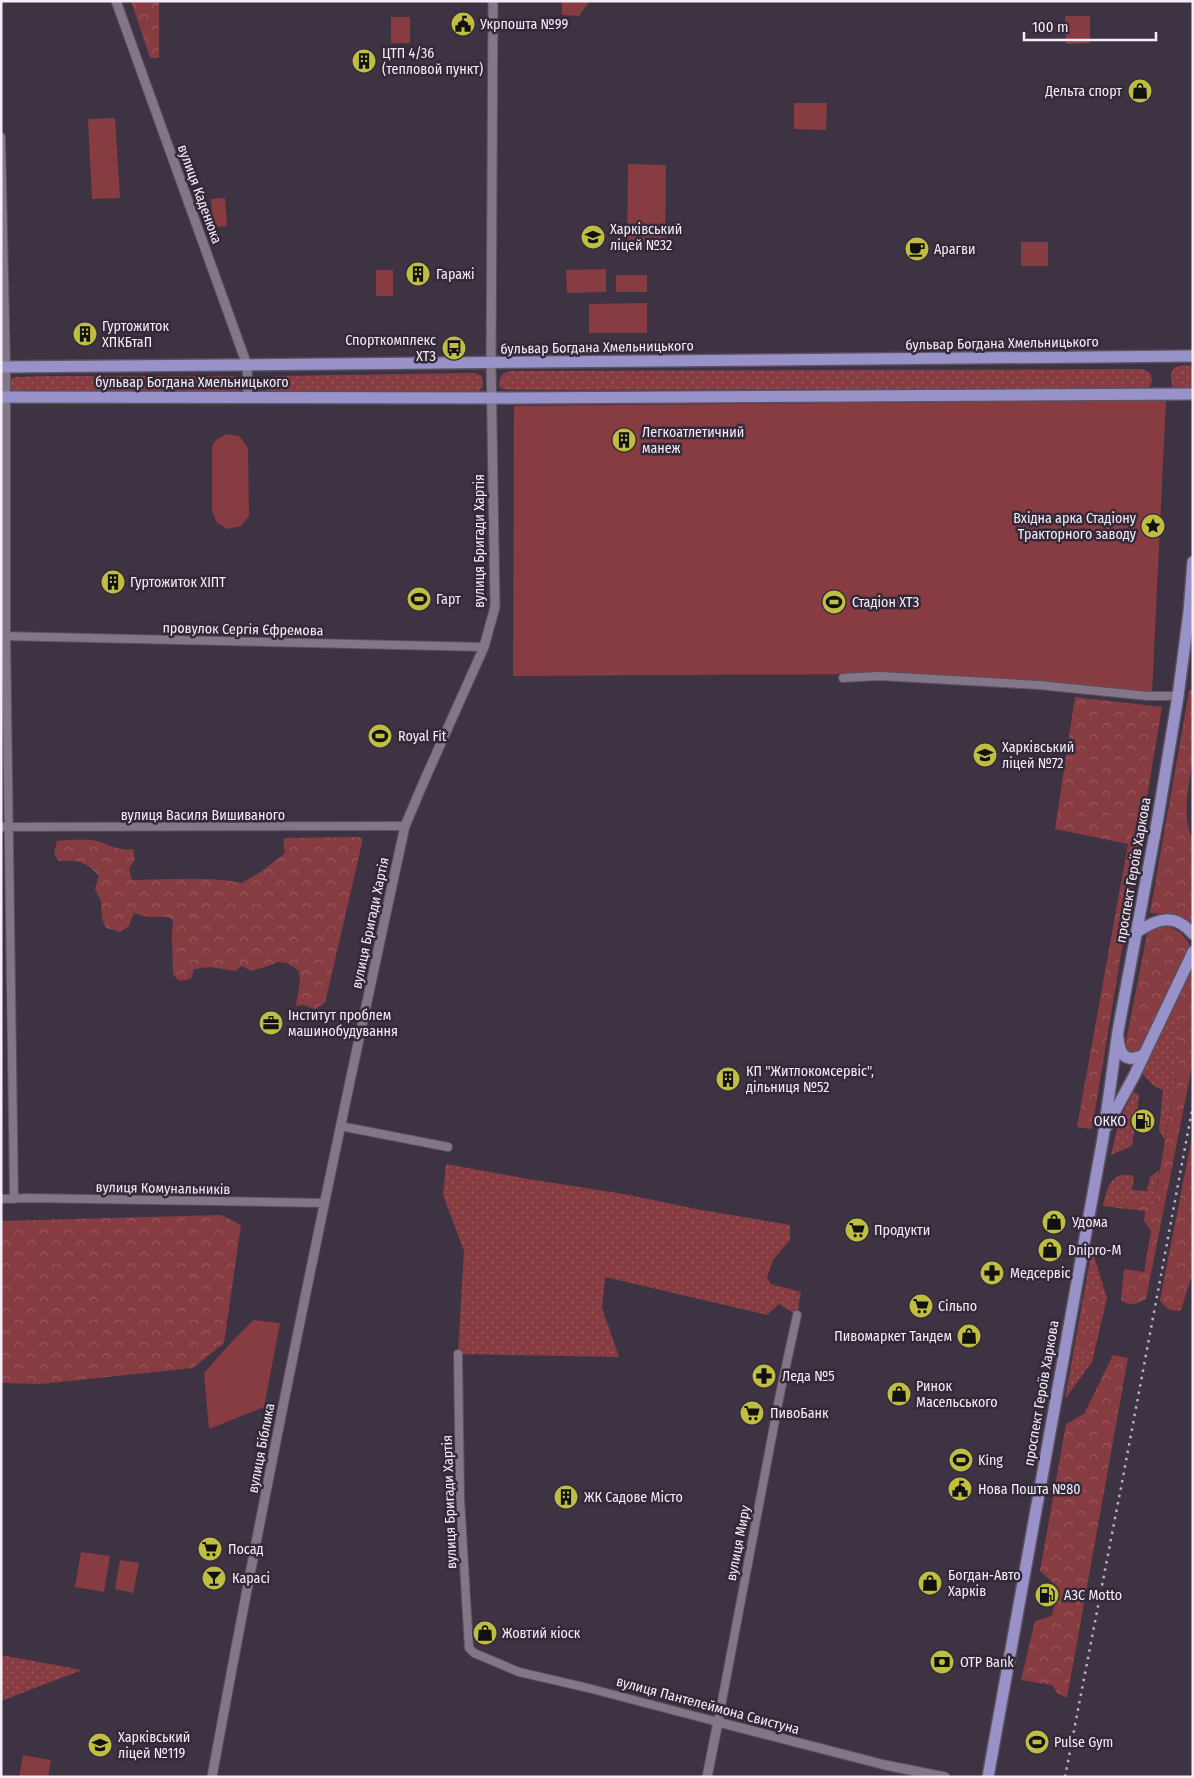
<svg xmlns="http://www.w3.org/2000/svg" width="1194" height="1778" font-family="'Fira Sans Condensed',sans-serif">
  <defs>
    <pattern id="grass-dots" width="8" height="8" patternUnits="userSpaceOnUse" patternTransform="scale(1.25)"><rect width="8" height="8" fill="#873c42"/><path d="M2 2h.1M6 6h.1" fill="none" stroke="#99585e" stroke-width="1.8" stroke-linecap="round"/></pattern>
    <pattern id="forest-crowns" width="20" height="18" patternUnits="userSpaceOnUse" patternTransform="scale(1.25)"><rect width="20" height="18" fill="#873c42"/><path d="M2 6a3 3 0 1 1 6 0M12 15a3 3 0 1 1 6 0" fill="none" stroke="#99585e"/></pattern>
  </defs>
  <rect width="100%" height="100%" fill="#3e3343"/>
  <g fill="url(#grass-dots)">
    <path d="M 1183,365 L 1193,366 L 1193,389 L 1177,390 L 1172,386 L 1171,374 L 1174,368 Z"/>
    <path d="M 1141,369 C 1151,370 1155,379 1149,387 L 1142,389 L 511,390 L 502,389 L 499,386 C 499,376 502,373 511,371 Z"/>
    <path d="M 475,373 L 482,376 L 483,387 L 478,392 L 469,393 L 267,392 C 263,387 263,384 266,379 L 277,376 Z"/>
    <path d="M 48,376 L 236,376 L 240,383 L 238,391 L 234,392 L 26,392 L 13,391 L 9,386 L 11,379 L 15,377 Z"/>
    <path d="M 1168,1016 L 1183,1025 L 1177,1046 L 1180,1055 L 1165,1140 L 1159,1130 L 1163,1090 L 1154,1086 L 1142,1073 Z"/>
    <path d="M 1133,1092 L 1139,1095 L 1132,1146 L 1111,1155 L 1119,1121 Z"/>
    <path d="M 446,1164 L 528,1179 L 624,1194 L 696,1209 L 790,1225 L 790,1240 L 773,1260 L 767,1278 L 771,1284 L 801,1292 L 797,1315 L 779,1304 L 767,1315 L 605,1277 L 602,1308 L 619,1357 L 458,1354 L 464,1251 L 443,1195 Z"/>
    <path d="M 1159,1170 L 1154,1205 L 1137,1202 L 1120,1204 L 1119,1208 L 1103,1206 C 1107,1188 1111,1170 1134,1176 L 1132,1190 L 1147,1191 L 1150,1177 Z"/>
    <path d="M 1093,1253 L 1107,1298 L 1092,1362 L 1065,1399 L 1091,1254 Z"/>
    <path d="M 1,1655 L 82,1670 L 1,1701 Z"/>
  </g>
  <g fill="url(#forest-crowns)">
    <path d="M 131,1 L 159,1 L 159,58 L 150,58 Z"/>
    <path d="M 1193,688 C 1193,709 1194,730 1193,751 C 1192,778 1179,815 1193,839 L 1193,924 L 1177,915 L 1150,913 L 1189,691 Z"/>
    <path d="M 1075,697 L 1162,707 L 1092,1129 L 1077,1127 L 1128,844 L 1055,829 Z"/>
    <path d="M 359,837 L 362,839 L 362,843 L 325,1003 L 315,1009 L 304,1005 L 296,1006 L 300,981 L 299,971 L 287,963 L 278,962 L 268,966 L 251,971 L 242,966 L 235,971 L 210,967 L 194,969 L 191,979 L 179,981 L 173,974 L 172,935 L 173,920 L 167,917 L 148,917 L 134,913 L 129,926 L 120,932 L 106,928 L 102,919 L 101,901 L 95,889 L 99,876 C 85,861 79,860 59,861 L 54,854 L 57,841 C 63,840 92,839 97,841 C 112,845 116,851 133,849 L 135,859 L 129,869 L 132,880 C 169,880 205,876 242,883 L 262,871 L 285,853 L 283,844 L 285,838 Z"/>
    <path d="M 1167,925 L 1181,933 L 1190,945 L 1140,1052 L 1128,1053 L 1125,1046 L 1147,934 L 1151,929 Z"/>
    <path d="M 1193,962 L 1193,1061 L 1146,1299 C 1135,1304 1132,1307 1121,1300 L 1124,1269 L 1144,1272 L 1151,1231 L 1144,1221 L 1145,1211 L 1119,1208 L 1120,1204 L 1137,1202 L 1154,1204 L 1180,1055 L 1177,1046 L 1182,1025 L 1168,1016 Z"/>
    <path d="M 1193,1132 L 1193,1272 L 1181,1310 C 1171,1312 1166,1309 1160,1300 Z"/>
    <path d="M 221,1215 L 241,1225 L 224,1343 L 193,1368 L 41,1384 L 1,1383 L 1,1221 Z"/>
    <path d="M 1086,1291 L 1095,1291 L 1100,1297 C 1101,1307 1098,1310 1090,1316 L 1084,1314 L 1082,1307 Z"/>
    <path d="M 1082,1331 L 1090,1331 C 1095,1337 1094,1343 1091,1350 L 1086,1352 L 1080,1350 L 1077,1346 L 1078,1335 Z"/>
    <path d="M 1113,1355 L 1128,1358 L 1067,1698 L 1057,1693 L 1052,1685 L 1021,1680 L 1035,1621 L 1052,1616 L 1058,1587 L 1040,1571 L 1066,1424 L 1084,1414 Z"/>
  </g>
  <g fill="#873c42">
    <path d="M 562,1 L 590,1 L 579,16 L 562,15 Z"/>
    <path d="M 1065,16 L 1090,16 L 1090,43 L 1066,44 Z"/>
    <rect x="391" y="17" width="19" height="26"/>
    <path d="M 794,103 L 827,103 L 826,130 L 794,129 Z"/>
    <path d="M 115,118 L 120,198 L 92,199 L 88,119 Z"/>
    <path d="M 628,164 L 666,165 L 665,250 L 627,249 Z"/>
    <path d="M 225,198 L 227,226 L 213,227 L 211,199 Z"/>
    <rect x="1021" y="242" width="27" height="24"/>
    <path d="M 606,269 L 606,292 L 567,293 L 566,270 Z"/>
    <rect x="376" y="270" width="17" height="26"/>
    <rect x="616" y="275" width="31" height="17"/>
    <path d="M 647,303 L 647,333 L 589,333 L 589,304 Z"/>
    <path d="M 1166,400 L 1152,693 L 878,674 L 513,676 L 514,406 Z"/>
    <path d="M 226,434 L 239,436 L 247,446 L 248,452 L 249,516 L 241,526 L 228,529 L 217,523 L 212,511 L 212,447 L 215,441 Z"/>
    <path d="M 253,1320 L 280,1323 L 264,1407 L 209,1429 L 204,1373 L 226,1348 Z"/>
    <path d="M 81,1552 L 110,1556 L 104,1592 L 75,1587 Z"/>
    <path d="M 120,1560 L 139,1563 L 133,1593 L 115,1589 Z"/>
    <path d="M 23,1755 L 51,1760 L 48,1777 L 19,1777 Z"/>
  </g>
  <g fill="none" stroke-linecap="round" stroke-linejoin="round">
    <defs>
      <g id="minor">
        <path d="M 1,137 L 6,367 L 6,636 L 14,1199"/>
        <path d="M 1,636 L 484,647"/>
        <path d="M 843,678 L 879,676 L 1038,685 L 1148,696 L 1178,696"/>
        <path d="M 1,827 L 405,826"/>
        <path d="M 340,1126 L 448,1147"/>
        <path d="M 1,1199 L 29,1198 L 324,1203"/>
        <path d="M 458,1354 L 460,1498 L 469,1648 L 474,1653 L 519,1672 L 588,1688 L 718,1722 L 780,1394 L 797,1315"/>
      </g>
      <g id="tertiary">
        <path d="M 116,1 L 247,365 L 248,397"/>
        <path d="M 212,1777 C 269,1463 334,1151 402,840 L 405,826 L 425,779 L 484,647 L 495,607 L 491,363 L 493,1"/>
        <path d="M 707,1777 L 718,1722 L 885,1765 L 945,1777"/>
      </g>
      <g id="primary">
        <path d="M 1,367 L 1193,356"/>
        <path d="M 1,397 L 511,398 L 1193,394"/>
        <path d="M 1137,932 C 1158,918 1175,913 1193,934"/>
        <path d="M 1118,1038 C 1120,1056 1126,1063 1144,1055"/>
        <path d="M 1107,1126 L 1134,1076 L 1193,952"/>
        <path d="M 988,1777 L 1103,1138 L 1118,1031 L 1158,817 L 1178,696 L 1189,612 L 1193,562"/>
      </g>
    </defs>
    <use href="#minor" stroke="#5b515f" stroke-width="10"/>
    <use href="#tertiary" stroke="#5b515f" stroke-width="11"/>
    <use href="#primary" stroke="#5b515f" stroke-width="14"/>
    <use href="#minor" stroke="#837689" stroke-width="8"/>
    <use href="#tertiary" stroke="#837689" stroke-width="9"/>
    <use href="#primary" stroke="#9992c8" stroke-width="11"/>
    <path stroke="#bbb2be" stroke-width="2.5" stroke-dasharray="2.5 5" stroke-linecap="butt" d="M 1065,1777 L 1123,1477 L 1193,1105"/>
  </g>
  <defs>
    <symbol id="civic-disc" viewBox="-11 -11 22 22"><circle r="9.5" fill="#bfbe41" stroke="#342939"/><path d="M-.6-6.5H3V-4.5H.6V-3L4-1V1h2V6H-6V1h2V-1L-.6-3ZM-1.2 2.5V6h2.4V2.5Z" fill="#111"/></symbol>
    <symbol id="building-disc" viewBox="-11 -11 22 22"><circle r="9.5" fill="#bfbe41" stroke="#342939"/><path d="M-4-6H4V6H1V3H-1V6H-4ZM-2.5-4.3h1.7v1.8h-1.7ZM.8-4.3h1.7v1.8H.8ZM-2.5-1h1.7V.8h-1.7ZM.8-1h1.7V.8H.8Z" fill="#111"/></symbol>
    <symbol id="shop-disc" viewBox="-11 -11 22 22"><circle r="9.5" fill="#bfbe41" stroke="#342939"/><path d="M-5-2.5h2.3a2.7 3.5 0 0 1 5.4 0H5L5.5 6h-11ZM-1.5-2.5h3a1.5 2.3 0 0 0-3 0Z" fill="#111"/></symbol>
    <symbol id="school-disc" viewBox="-11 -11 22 22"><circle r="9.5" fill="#bfbe41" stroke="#342939"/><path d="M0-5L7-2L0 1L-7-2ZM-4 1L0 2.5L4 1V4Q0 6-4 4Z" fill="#111"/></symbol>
    <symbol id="cafe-disc" viewBox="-11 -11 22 22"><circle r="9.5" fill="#bfbe41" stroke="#342939"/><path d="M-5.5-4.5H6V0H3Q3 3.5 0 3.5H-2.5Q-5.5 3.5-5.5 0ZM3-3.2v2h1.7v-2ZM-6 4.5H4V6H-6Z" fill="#111"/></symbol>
    <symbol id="bus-disc" viewBox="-11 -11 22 22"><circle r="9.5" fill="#bfbe41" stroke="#342939"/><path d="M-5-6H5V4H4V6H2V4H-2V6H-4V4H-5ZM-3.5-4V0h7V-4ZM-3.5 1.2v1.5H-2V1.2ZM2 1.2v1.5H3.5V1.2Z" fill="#111"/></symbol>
    <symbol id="sight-disc" viewBox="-11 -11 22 22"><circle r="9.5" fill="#bfbe41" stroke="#342939"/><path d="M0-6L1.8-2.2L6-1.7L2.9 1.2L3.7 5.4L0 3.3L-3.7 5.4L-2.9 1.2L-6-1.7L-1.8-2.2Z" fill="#111"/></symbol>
    <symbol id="stadium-disc" viewBox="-11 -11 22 22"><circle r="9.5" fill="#bfbe41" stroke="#342939"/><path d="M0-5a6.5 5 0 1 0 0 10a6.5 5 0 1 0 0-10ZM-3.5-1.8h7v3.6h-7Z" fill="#111"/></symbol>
    <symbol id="office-disc" viewBox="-11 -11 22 22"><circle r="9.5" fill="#bfbe41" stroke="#342939"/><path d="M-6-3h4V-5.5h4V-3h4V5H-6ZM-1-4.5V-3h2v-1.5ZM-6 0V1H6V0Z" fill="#111"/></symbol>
    <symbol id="fuel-disc" viewBox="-11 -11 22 22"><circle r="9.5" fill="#bfbe41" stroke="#342939"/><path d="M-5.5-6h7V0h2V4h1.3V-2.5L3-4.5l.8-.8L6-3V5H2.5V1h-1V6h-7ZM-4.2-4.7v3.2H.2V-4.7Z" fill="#111"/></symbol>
    <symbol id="supermarket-disc" viewBox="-11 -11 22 22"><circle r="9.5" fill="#bfbe41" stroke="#342939"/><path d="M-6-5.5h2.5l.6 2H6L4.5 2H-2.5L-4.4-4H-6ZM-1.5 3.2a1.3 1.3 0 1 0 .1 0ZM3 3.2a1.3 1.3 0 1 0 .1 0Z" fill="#111"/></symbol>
    <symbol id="pharmacy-disc" viewBox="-11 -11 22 22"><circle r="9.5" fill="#bfbe41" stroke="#342939"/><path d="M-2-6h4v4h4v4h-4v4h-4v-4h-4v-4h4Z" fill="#111"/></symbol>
    <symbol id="bar-disc" viewBox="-11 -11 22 22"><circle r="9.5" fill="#bfbe41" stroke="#342939"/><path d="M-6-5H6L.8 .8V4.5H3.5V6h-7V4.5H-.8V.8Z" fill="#111"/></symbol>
    <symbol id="bank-disc" viewBox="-11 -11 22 22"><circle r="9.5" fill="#bfbe41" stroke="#342939"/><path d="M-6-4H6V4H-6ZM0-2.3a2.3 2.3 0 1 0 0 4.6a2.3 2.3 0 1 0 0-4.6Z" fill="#111"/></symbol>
  </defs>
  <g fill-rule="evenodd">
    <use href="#civic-disc" x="449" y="10" width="28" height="28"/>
    <use href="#building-disc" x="350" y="47" width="28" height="28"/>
    <use href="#shop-disc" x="1126" y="77" width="28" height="28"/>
    <use href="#school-disc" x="579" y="223" width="28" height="28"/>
    <use href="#cafe-disc" x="903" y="235" width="28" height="28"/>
    <use href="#building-disc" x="404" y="260" width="28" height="28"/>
    <use href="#building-disc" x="71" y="320" width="28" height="28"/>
    <use href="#bus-disc" x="440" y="334" width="28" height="28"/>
    <use href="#building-disc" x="610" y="426" width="28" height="28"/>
    <use href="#sight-disc" x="1139" y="512" width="28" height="28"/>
    <use href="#building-disc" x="99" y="568" width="28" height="28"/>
    <use href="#stadium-disc" x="405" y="585" width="28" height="28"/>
    <use href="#stadium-disc" x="820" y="588" width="28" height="28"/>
    <use href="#stadium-disc" x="366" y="722" width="28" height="28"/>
    <use href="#school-disc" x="971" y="741" width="28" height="28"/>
    <use href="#office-disc" x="257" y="1009" width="28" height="28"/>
    <use href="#building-disc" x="714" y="1065" width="28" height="28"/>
    <use href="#fuel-disc" x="1129" y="1107" width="28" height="28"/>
    <use href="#shop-disc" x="1040" y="1208" width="28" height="28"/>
    <use href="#supermarket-disc" x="843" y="1216" width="28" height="28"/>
    <use href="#shop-disc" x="1036" y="1236" width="28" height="28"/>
    <use href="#pharmacy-disc" x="978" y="1259" width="28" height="28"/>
    <use href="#supermarket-disc" x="907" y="1292" width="28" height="28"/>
    <use href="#shop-disc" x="955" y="1322" width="28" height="28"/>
    <use href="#pharmacy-disc" x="750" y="1362" width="28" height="28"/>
    <use href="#shop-disc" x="885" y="1380" width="28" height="28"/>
    <use href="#supermarket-disc" x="738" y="1399" width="28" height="28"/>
    <use href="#stadium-disc" x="947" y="1446" width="28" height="28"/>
    <use href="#civic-disc" x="946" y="1475" width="28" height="28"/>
    <use href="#building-disc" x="552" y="1483" width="28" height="28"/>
    <use href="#supermarket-disc" x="196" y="1535" width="28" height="28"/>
    <use href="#bar-disc" x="200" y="1564" width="28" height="28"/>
    <use href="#shop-disc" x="916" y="1569" width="28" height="28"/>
    <use href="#fuel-disc" x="1033" y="1581" width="28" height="28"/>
    <use href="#shop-disc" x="471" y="1619" width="28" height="28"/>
    <use href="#bank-disc" x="928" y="1648" width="28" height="28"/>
    <use href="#stadium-disc" x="1023" y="1728" width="28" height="28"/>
    <use href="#school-disc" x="86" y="1731" width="28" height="28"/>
  </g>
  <g text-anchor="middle" stroke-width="5" stroke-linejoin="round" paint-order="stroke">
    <g font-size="14" fill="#f5eef8" stroke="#342939" text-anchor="start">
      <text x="480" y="29">Укрпошта №99</text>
      <text x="382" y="58">ЦТП 4/36<tspan x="382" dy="16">(тепловой пункт)</tspan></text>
      <text x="1122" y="96" text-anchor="end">Дельта спорт</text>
      <text x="610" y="234">Харківський<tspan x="610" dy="16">ліцей №32</tspan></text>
      <text x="934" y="254">Арагви</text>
      <text x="436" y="279">Гаражі</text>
      <text x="102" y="331">Гуртожиток<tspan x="102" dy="16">ХПКБтаП</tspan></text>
      <text x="436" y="345" text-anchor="end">Спорткомплекс<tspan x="436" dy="16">ХТЗ</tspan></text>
      <text x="642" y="437">Легкоатлетичний<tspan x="642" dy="16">манеж</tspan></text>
      <text x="1136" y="523" text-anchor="end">Вхідна арка Стадіону<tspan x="1136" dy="16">Тракторного заводу</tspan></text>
      <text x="130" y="587">Гуртожиток ХІПТ</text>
      <text x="436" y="604">Гарт</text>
      <text x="852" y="607">Стадіон ХТЗ</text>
      <text x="398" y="741">Royal Fit</text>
      <text x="1002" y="752">Харківський<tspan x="1002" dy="16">ліцей №72</tspan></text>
      <text x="288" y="1020">Інститут проблем<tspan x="288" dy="16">машинобудування</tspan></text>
      <text x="746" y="1076">КП "Житлокомсервіс",<tspan x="746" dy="16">дільниця №52</tspan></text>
      <text x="1126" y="1126" text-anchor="end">ОККО</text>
      <text x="1072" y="1227">Удома</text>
      <text x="874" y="1235">Продукти</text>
      <text x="1068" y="1255">Dnipro-M</text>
      <text x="1010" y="1278">Медсервіс</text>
      <text x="938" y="1311">Сільпо</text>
      <text x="952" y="1341" text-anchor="end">Пивомаркет Тандем</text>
      <text x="782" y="1381">Леда №5</text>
      <text x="916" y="1391">Ринок<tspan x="916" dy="16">Масельського</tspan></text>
      <text x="770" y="1418">ПивоБанк</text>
      <text x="978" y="1465">King</text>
      <text x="978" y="1494">Нова Пошта №80</text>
      <text x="584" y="1502">ЖК Садове Місто</text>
      <text x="228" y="1554">Посад</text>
      <text x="948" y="1580">Богдан-Авто<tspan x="948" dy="16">Харків</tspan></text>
      <text x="232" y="1583">Карасі</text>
      <text x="1064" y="1600">АЗС Motto</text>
      <text x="502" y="1638">Жовтий кіоск</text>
      <text x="960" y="1667">OTP Bank</text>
      <text x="118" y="1742">Харківський<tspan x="118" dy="16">ліцей №119</tspan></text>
      <text x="1054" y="1747">Pulse Gym</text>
    </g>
    <g font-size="14" fill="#f5eef8" stroke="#342939">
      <text transform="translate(200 194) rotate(70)" y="5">вулиця Каденюка</text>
      <text transform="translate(1002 343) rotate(-1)" y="5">бульвар Богдана Хмельницького</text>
      <text transform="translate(597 347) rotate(-1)" y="5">бульвар Богдана Хмельницького</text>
      <text x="192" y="387">бульвар Богдана Хмельницького</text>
      <text transform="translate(479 541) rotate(-90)" y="5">вулиця Бригади Хартія</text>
      <text transform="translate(243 629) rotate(1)" y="5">провулок Сергія Єфремова</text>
      <text x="203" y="820">вулиця Василя Вишиваного</text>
      <text transform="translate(1133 870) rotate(-80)" y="5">проспект Героїв Харкова</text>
      <text transform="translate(370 923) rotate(-78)" y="5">вулиця Бригади Хартія</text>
      <text transform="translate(163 1188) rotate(1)" y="5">вулиця Комунальників</text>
      <text transform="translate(1041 1393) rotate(-80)" y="5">проспект Героїв Харкова</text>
      <text transform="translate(261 1448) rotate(-79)" y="5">вулиця Біблика</text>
      <text transform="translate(449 1502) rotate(-92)" y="5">вулиця Бригади Хартія</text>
      <text transform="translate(738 1543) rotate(-79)" y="5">вулиця Миру</text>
      <text transform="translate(708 1705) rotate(15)" y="5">вулиця Пантелеймона Свистуна</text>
    </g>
  </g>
  <rect width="1194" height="1778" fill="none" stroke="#f5eef8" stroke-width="5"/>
  <path d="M1024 32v8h132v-8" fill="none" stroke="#f5eef8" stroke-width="2.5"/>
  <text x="1032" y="32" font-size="15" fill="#f5eef8" stroke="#342939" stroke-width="4" paint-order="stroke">100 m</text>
</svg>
